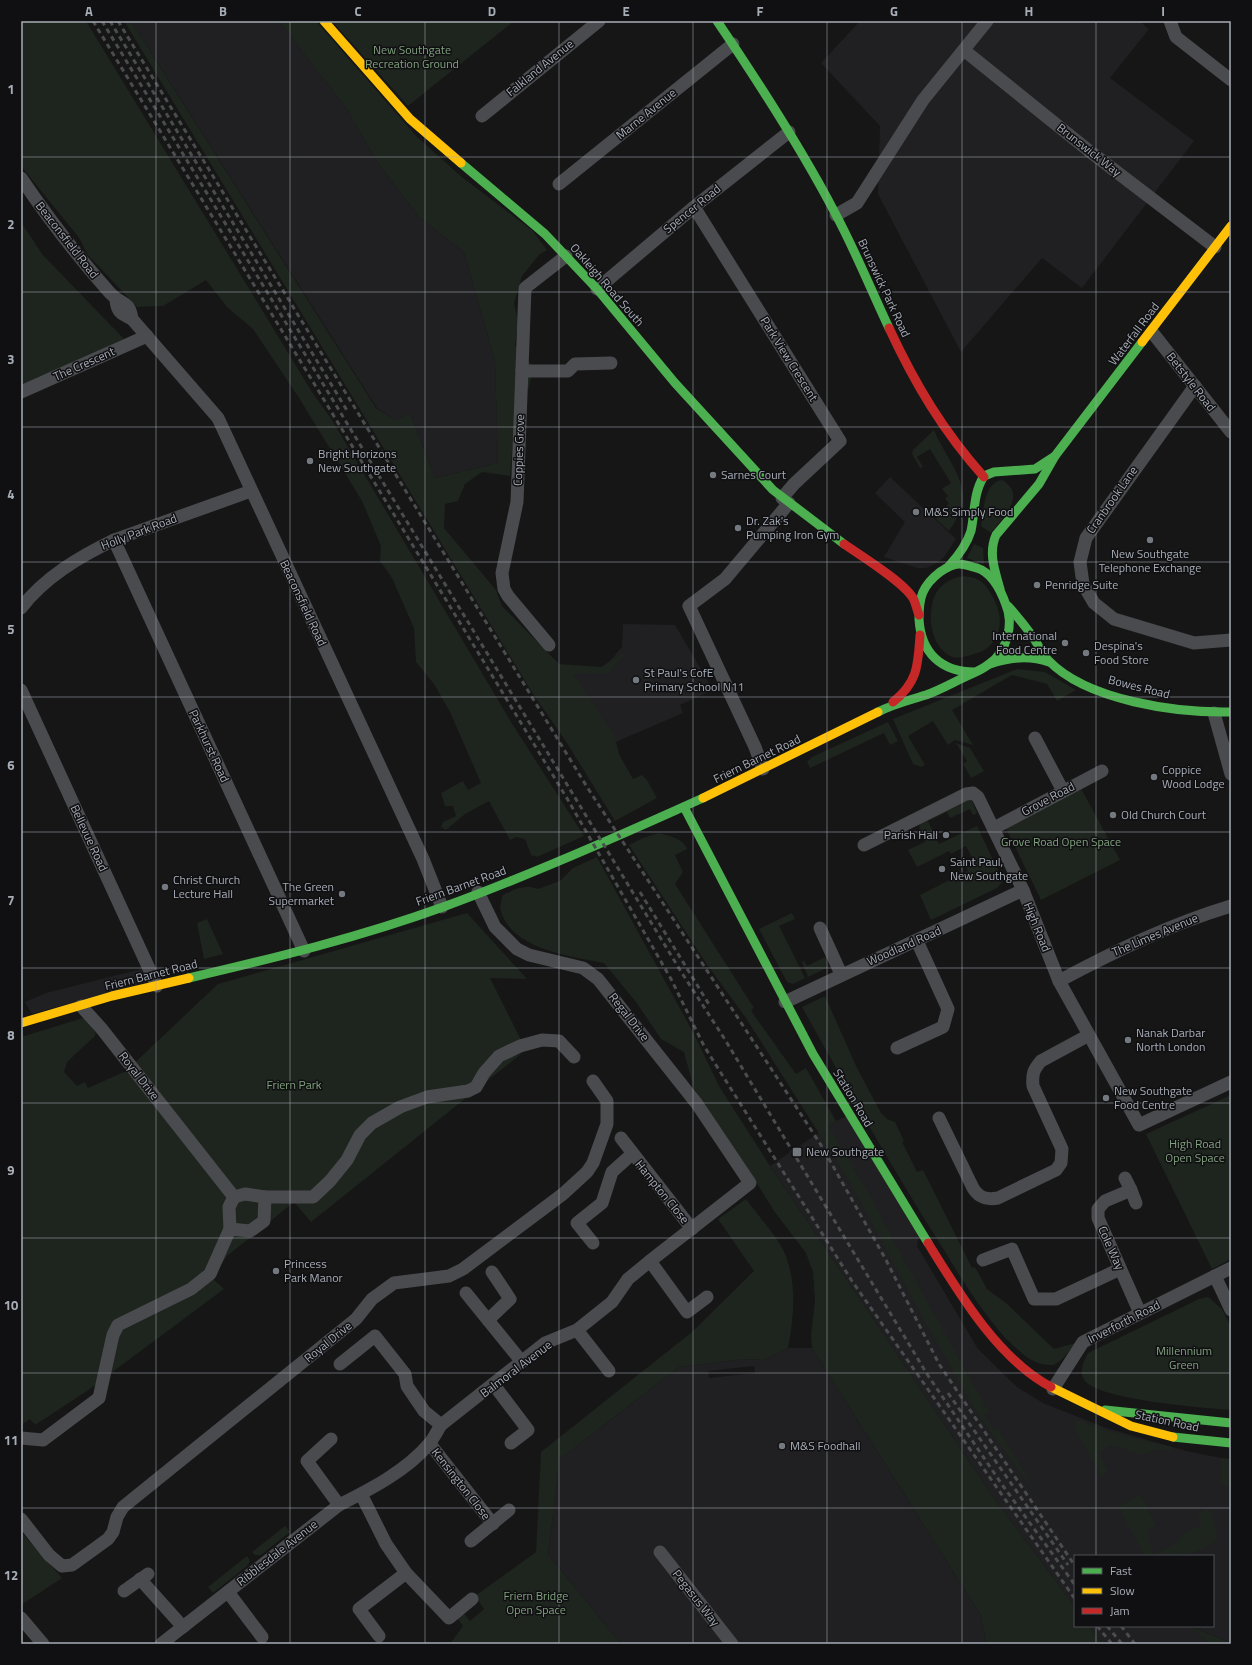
<svg xmlns="http://www.w3.org/2000/svg" width="1252" height="1665" font-family="'Titillium Web',sans-serif">
  <rect width="100%" height="100%" fill="#161616"/>
  <g fill="#202022" fill-rule="evenodd">
    <path d="M 131,21 L 279,21 L 281,23 L 346,108 L 378,163 L 419,217 L 464,252 L 495,361 L 498,463 L 435,478 L 410,413 L 395,420 L 377,408 Z"/>
    <path d="M 860,21 L 1139,21 L 1149,29 L 1110,78 L 1194,141 L 1082,288 L 1042,258 L 961,352 L 878,194 L 880,126 L 821,63 Z"/>
    <path d="M 890,477 L 956,539 L 944,557 L 937,563 L 926,568 L 917,568 L 884,557 L 905,522 L 875,493 Z"/>
    <path d="M 623,624 L 675,625 L 713,690 L 680,705 L 683,713 L 611,744 L 558,670 L 604,668 L 622,647 Z"/>
    <path d="M 142,969 L 146,982 L 32,1014 L 25,1002 L 46,993 Z"/>
    <path d="M 849,1115 L 920,1231 L 917,1246 L 978,1349 L 1017,1387 L 1043,1403 L 1106,1428 L 1186,1451 L 1221,1458 L 1231,1459 L 1231,1643 L 1191,1626 L 1213,1626 L 1213,1556 L 1075,1556 L 1075,1607 L 992,1495 L 770,1166 L 836,1121 Z"/>
    <path d="M 788,1348 L 812,1348 L 980,1614 L 987,1644 L 621,1644 L 548,1554 L 560,1459 L 679,1367 L 745,1359 L 764,1360 ZM 754,1366 L 755,1373 L 709,1378 L 708,1371 Z"/>
    <path d="M 1089,1626 L 1190,1626 L 1209,1644 L 1102,1644 Z"/>
  </g>
  <g fill="#1e241e">
    <path d="M 21,21 L 86,21 L 312,392 L 332,420 L 511,722 L 584,836 L 537,857 L 531,855 L 525,839 L 516,837 L 510,840 L 489,801 L 465,814 L 446,830 L 441,827 L 443,822 L 456,816 L 453,806 L 445,806 L 441,793 L 463,781 L 468,790 L 481,783 L 450,712 L 434,684 L 416,662 L 414,628 L 392,578 L 380,561 L 381,546 L 362,501 L 299,398 L 253,329 L 227,307 L 206,280 L 163,306 L 137,307 L 87,254 L 80,239 L 21,166 Z"/>
    <path d="M 124,21 L 131,21 L 376,408 L 395,420 L 410,413 L 435,478 L 498,463 L 495,361 L 464,252 L 419,217 L 378,163 L 346,108 L 279,21 L 316,21 L 417,137 L 463,178 L 532,230 L 547,250 L 539,255 L 522,276 L 514,303 L 518,321 L 515,346 L 533,366 L 529,388 L 515,411 L 510,476 L 482,472 L 465,484 L 458,501 L 445,504 L 444,528 L 496,590 L 502,606 L 559,664 L 601,667 L 628,650 L 609,673 L 573,674 L 615,737 L 619,754 L 633,779 L 642,775 L 647,780 L 657,798 L 615,821 L 567,743 L 533,694 Z"/>
    <path d="M 332,21 L 514,21 L 408,106 Z"/>
    <path d="M 21,222 L 42,254 L 124,339 L 21,387 Z"/>
    <path d="M 934,430 C 943,453 966,478 963,503 C 961,513 954,523 949,531 L 936,519 L 949,503 L 945,499 L 948,496 L 942,489 L 951,483 L 930,449 L 917,457 L 923,467 L 920,468 L 912,454 L 913,450 Z"/>
    <path d="M 1002,480 C 1028,495 1003,517 991,533 L 981,526 C 984,512 983,483 1002,480 Z"/>
    <path d="M 974,544 L 983,548 L 984,564 L 967,558 Z"/>
    <path d="M 963,576 C 970,577 978,578 983,583 C 994,595 1003,614 999,630 C 997,640 987,651 977,653 C 970,655 961,659 953,657 C 930,649 926,612 936,593 C 942,583 952,578 963,576 Z"/>
    <path d="M 1017,669 L 1045,672 L 1076,690 L 1057,701 L 1047,684 L 1012,675 L 952,710 L 973,745 L 955,740 L 948,745 L 933,721 L 908,736 L 925,765 L 921,767 L 913,764 L 893,719 Z"/>
    <path d="M 888,722 L 898,741 L 890,745 L 884,733 L 810,768 L 807,762 L 812,757 Z"/>
    <path d="M 956,743 L 970,748 L 984,771 L 971,778 L 963,764 L 967,761 Z"/>
    <path d="M 1078,783 L 1120,860 L 1041,900 L 1002,820 Z"/>
    <path d="M 970,796 L 977,813 L 973,815 L 970,809 L 950,818 L 947,812 L 928,821 L 939,844 L 977,826 L 1003,881 L 997,888 L 931,920 L 920,895 L 968,871 L 966,866 L 974,862 L 966,846 L 951,854 L 949,851 L 917,867 L 908,850 L 925,842 L 919,831 L 920,822 Z"/>
    <path d="M 659,833 C 669,836 683,838 687,849 L 675,855 L 683,872 L 675,884 L 754,1008 L 751,1010 L 754,1015 L 796,1074 L 806,1068 L 836,1121 L 829,1126 L 874,1202 L 896,1245 L 989,1412 L 984,1415 L 995,1431 L 998,1429 L 1043,1504 L 977,1413 L 925,1322 L 849,1181 L 746,1018 L 706,963 L 629,845 L 643,838 Z"/>
    <path d="M 597,857 L 694,1034 L 719,1086 L 770,1166 L 992,1495 L 1075,1607 L 1075,1626 L 1089,1626 L 1102,1644 L 987,1644 L 980,1614 L 812,1348 L 811,1335 L 815,1301 L 813,1272 L 806,1253 L 774,1211 L 753,1177 L 694,1089 L 684,1052 L 661,1039 L 636,1002 L 604,963 C 571,957 511,949 501,911 C 499,907 502,900 502,896 C 514,889 524,884 538,889 L 560,881 L 573,868 Z"/>
    <path d="M 467,913 L 527,979 L 490,978 L 526,1050 L 311,1222 L 294,1202 L 227,1256 L 212,1278 L 224,1289 L 87,1391 L 35,1425 L 30,1419 L 21,1425 L 21,1037 L 83,1018 L 96,1028 L 95,1036 L 67,1062 L 64,1072 L 77,1086 L 85,1082 L 88,1088 L 126,1071 L 218,984 Z"/>
    <path d="M 792,913 L 795,919 L 779,926 L 805,978 L 793,984 L 787,982 L 759,929 Z"/>
    <path d="M 207,919 L 223,954 L 204,959 L 197,923 Z"/>
    <path d="M 825,957 L 829,967 L 808,977 L 802,962 L 804,961 L 807,966 Z"/>
    <path d="M 825,996 L 857,1068 L 881,1113 L 887,1119 L 895,1122 L 904,1141 L 902,1142 L 917,1172 L 923,1170 L 972,1268 L 975,1267 L 987,1289 L 1006,1303 L 1054,1349 L 1076,1343 C 1070,1349 1061,1364 1052,1365 C 1042,1366 1029,1360 1022,1353 C 991,1329 960,1276 939,1242 C 890,1165 846,1086 802,1007 Z"/>
    <path d="M 1231,1095 L 1231,1259 L 1212,1269 L 1146,1134 Z"/>
    <path d="M 746,1199 C 756,1213 780,1240 785,1254 C 797,1282 794,1318 788,1348 L 764,1360 L 745,1359 L 679,1367 L 560,1459 L 548,1554 L 621,1644 L 450,1644 L 463,1626 L 457,1618 L 463,1612 L 470,1621 L 484,1609 L 475,1596 L 536,1552 L 541,1452 L 692,1332 L 754,1271 L 718,1219 Z"/>
    <path d="M 1208,1297 L 1222,1309 L 1231,1327 L 1231,1410 C 1204,1408 1100,1400 1085,1381 C 1078,1372 1084,1361 1088,1353 L 1199,1299 Z"/>
    <path d="M 1077,1420 L 1121,1435 L 1172,1447 L 1171,1451 L 1158,1449 L 1142,1455 L 1113,1445 L 1099,1453 L 1109,1472 L 1101,1476 L 1074,1427 Z"/>
    <path d="M 1221,1458 L 1231,1459 L 1231,1486 L 1224,1486 L 1220,1482 Z"/>
    <path d="M 1140,1494 L 1156,1525 L 1147,1531 L 1153,1555 L 1175,1544 L 1185,1532 L 1201,1526 L 1197,1516 L 1205,1509 L 1211,1512 L 1218,1538 C 1196,1558 1173,1556 1145,1556 L 1118,1507 Z"/>
    <path d="M 285,1526 L 290,1532 L 261,1555 L 255,1555 L 252,1552 Z"/>
    <path d="M 21,1532 L 62,1578 L 21,1605 Z"/>
    <path d="M 247,1556 L 250,1561 L 247,1566 L 213,1593 L 208,1587 Z"/>
    <path d="M 1190,1626 L 1231,1643 L 1231,1644 L 1209,1644 Z"/>
  </g>
  <g fill="none" stroke-linecap="round" stroke-linejoin="round">
    <g stroke="#4a4b4e" stroke-width="13">
      <path d="M 1170,21 L 1176,37 L 1231,80"/>
      <path d="M 965,51 L 1088,150 L 1215,247"/>
      <path d="M 482,116 L 599,21"/>
      <path d="M 21,178 C 48,218 78,257 110,293 C 122,306 129,299 132,319"/>
      <path d="M 559,184 L 733,44"/>
      <path d="M 694,207 L 840,441 L 794,484 L 782,498"/>
      <path d="M 836,215 L 857,203 L 923,100 L 987,21"/>
      <path d="M 597,289 L 694,207 L 789,132"/>
      <path d="M 116,300 C 117,312 121,314 132,319 L 218,418 L 423,859 L 442,907"/>
      <path d="M 1152,332 L 1231,432"/>
      <path d="M 522,371 L 568,371 L 575,364 L 611,363"/>
      <path d="M 1195,386 L 1086,538 L 1080,562 L 1083,584 L 1094,603 L 1114,619 L 1194,643 L 1231,640"/>
      <path d="M 21,392 L 147,336"/>
      <path d="M 114,540 L 304,951"/>
      <path d="M 21,608 C 45,577 79,557 114,540 L 251,491"/>
      <path d="M 549,645 L 508,596 L 504,589 L 502,573 L 517,502 L 525,288 L 566,256"/>
      <path d="M 21,690 L 157,986"/>
      <path d="M 1214,713 L 1231,774"/>
      <path d="M 1035,738 L 1063,791"/>
      <path d="M 763,769 L 755,747 L 689,606 L 725,579 L 789,503"/>
      <path d="M 994,828 L 1102,771"/>
      <path d="M 864,845 L 966,794 L 973,793 L 978,797 L 1023,890 L 1059,981 L 1139,1125 L 1231,1082"/>
      <path d="M 820,928 L 841,974"/>
      <path d="M 1059,981 C 1115,951 1171,924 1231,906"/>
      <path d="M 785,1002 L 1023,890"/>
      <path d="M 81,1006 L 101,1028 L 234,1197 L 245,1194 L 265,1197 L 313,1197 L 330,1181 L 347,1160 L 360,1135 L 372,1123 L 400,1107 L 427,1097 L 468,1091 L 476,1087 L 484,1073 L 499,1056 L 520,1046 L 542,1040 L 559,1041 L 574,1057"/>
      <path d="M 897,1048 L 943,1027 L 948,1009 L 917,941"/>
      <path d="M 939,1118 L 973,1188 C 979,1198 987,1200 998,1198 L 1056,1170 L 1061,1163 L 1062,1149 L 1033,1086 C 1032,1075 1033,1070 1041,1061 L 1089,1035"/>
      <path d="M 621,1138 L 692,1229"/>
      <path d="M 1125,1178 L 1131,1190"/>
      <path d="M 1136,1203 L 1131,1190 L 1105,1201 L 1098,1209 L 1098,1218 L 1140,1313"/>
      <path d="M 230,1229 L 229,1207 L 234,1197"/>
      <path d="M 593,1243 L 577,1223 L 602,1203 L 612,1172 L 632,1154"/>
      <path d="M 983,1260 L 1012,1249 L 1034,1299 L 1056,1299 L 1120,1269"/>
      <path d="M 650,1261 L 687,1312 L 707,1297"/>
      <path d="M 1215,1276 L 1231,1310"/>
      <path d="M 466,1293 L 522,1362"/>
      <path d="M 488,1320 L 510,1299 L 492,1272"/>
      <path d="M 577,1330 L 609,1371"/>
      <path d="M 340,1364 L 375,1336 L 405,1374 L 407,1386 L 424,1411 L 441,1425"/>
      <path d="M 494,1385 L 528,1430 L 511,1443"/>
      <path d="M 1053,1389 L 1083,1342 L 1231,1268"/>
      <path d="M 21,1438 L 43,1440 L 99,1398 L 113,1335 L 118,1325 L 191,1289 L 210,1274 L 230,1229 L 250,1231 L 264,1221 L 265,1197"/>
      <path d="M 331,1439 L 307,1461 L 339,1505"/>
      <path d="M 430,1444 L 493,1524"/>
      <path d="M 361,1494 L 386,1544 L 406,1573 L 449,1618 L 472,1599"/>
      <path d="M 21,1519 L 49,1555 L 62,1566 L 72,1565 L 108,1539 L 113,1532 L 117,1517 L 123,1507 L 356,1319 L 372,1299 L 394,1283 L 449,1276 L 463,1269 L 563,1194 L 587,1172 L 593,1163 L 607,1124 L 607,1101 L 593,1081"/>
      <path d="M 471,1541 L 509,1510"/>
      <path d="M 660,1552 L 732,1644"/>
      <path d="M 140,1579 L 183,1627"/>
      <path d="M 124,1591 L 148,1574"/>
      <path d="M 228,1592 L 262,1637"/>
      <path d="M 21,1618 L 43,1644"/>
      <path d="M 379,1636 L 359,1609 L 406,1573"/>
      <path d="M 161,1644 L 339,1505 C 371,1489 406,1471 429,1444 C 434,1438 437,1431 441,1425 L 545,1343 L 577,1330 L 612,1302 L 628,1279 L 650,1261 L 750,1183 L 697,1104 L 598,979 L 583,968 L 529,955 L 517,949 L 495,927 L 478,892"/>
    </g>
    <g stroke="#4caf50" stroke-width="9">
      <path d="M 717,21 C 759,83 800,146 835,213 C 855,250 871,290 889,328"/>
      <path d="M 461,163 L 545,234 L 597,289 L 675,383 L 773,490 L 844,544"/>
      <path d="M 949,566 C 958,556 967,544 971,531 C 975,513 973,493 984,476 L 994,472 L 1035,469 L 1055,456"/>
      <path d="M 1000,589 C 995,571 988,553 996,535 L 1039,484 L 1055,456 L 1142,342"/>
      <path d="M 1008,606 C 1017,616 1025,626 1033,637 C 1038,644 1041,653 1048,660 C 1087,701 1177,713 1231,712"/>
      <path d="M 990,664 C 1010,657 1029,655 1049,662"/>
      <path d="M 878,712 C 893,704 910,700 926,695 C 940,690 952,683 965,677 C 973,673 982,670 989,664 C 1007,652 1014,624 1006,605 C 1001,591 993,573 977,568 C 972,567 965,564 959,564 C 952,564 946,568 940,572 C 922,586 919,597 919,619 C 921,653 941,672 975,672"/>
      <path d="M 684,807 L 813,1054 L 928,1243"/>
      <path d="M 189,978 C 275,958 360,937 443,907 C 531,875 617,837 703,798"/>
      <path d="M 1105,1410 L 1231,1423"/>
      <path d="M 1173,1437 L 1231,1443"/>
    </g>
    <g stroke="#ffc107" stroke-width="9">
      <path d="M 324,21 L 410,119 L 461,163"/>
      <path d="M 1142,342 L 1231,226"/>
      <path d="M 703,798 L 878,712"/>
      <path d="M 21,1023 L 112,996 L 189,978"/>
      <path d="M 1051,1387 L 1131,1426 L 1173,1437"/>
    </g>
    <g stroke="#c62828" stroke-width="9">
      <path d="M 889,328 C 915,384 943,431 984,477"/>
      <path d="M 844,544 C 860,555 907,584 914,600 C 916,605 917,610 919,615"/>
      <path d="M 893,702 C 918,682 918,665 920,635"/>
      <path d="M 928,1243 C 959,1293 998,1359 1051,1387"/>
    </g>
    <g stroke="#4a4c4e" stroke-width="3" stroke-dasharray="5 4" stroke-linecap="butt">
      <path d="M 93,21 L 568,800 L 671,979 L 704,1046 L 852,1281 L 1075,1599"/>
      <path d="M 102,21 L 680,970 L 724,1038 L 927,1374 L 1003,1486 L 1075,1585"/>
      <path d="M 110,21 L 348,412"/>
      <path d="M 118,21 L 587,787 L 821,1145 L 885,1258 L 939,1364 L 1075,1566"/>
      <path d="M 640,892 L 710,1006"/>
      <path d="M 948,1393 L 1068,1565"/>
      <path d="M 1097,1626 L 1112,1644"/>
      <path d="M 1107,1626 L 1122,1644"/>
      <path d="M 1121,1626 L 1135,1644"/>
    </g>
  </g>
  <path fill="none" stroke="#a7adb7" stroke-width="1" stroke-opacity="0.55" d="M 156,21 L 156,1644M 290,21 L 290,1644M 425,21 L 425,1644M 559,21 L 559,1644M 693,21 L 693,1644M 827,21 L 827,1644M 962,21 L 962,1644M 1096,21 L 1096,1556M 21,157 L 1231,157M 21,292 L 1231,292M 21,427 L 1231,427M 21,562 L 1231,562M 21,697 L 1231,697M 21,832 L 1231,832M 21,968 L 1231,968M 21,1103 L 1231,1103M 21,1238 L 1231,1238M 21,1373 L 1231,1373M 21,1508 L 1231,1508M 1096,1626 L 1096,1644"/>
  <g fill="#74787f" stroke="#101012" stroke-width="1.5">
    <circle cx="310" cy="461" r="4"/>
    <circle cx="713" cy="475" r="4"/>
    <circle cx="916" cy="512" r="4"/>
    <circle cx="738" cy="528" r="4"/>
    <circle cx="1150" cy="540" r="4"/>
    <circle cx="1037" cy="585" r="4"/>
    <circle cx="1065" cy="643" r="4"/>
    <circle cx="1086" cy="653" r="4"/>
    <circle cx="636" cy="680" r="4"/>
    <circle cx="1154" cy="777" r="4"/>
    <circle cx="1113" cy="815" r="4"/>
    <circle cx="946" cy="835" r="4"/>
    <circle cx="942" cy="869" r="4"/>
    <circle cx="165" cy="887" r="4"/>
    <circle cx="342" cy="894" r="4"/>
    <circle cx="1128" cy="1040" r="4"/>
    <circle cx="1106" cy="1098" r="4"/>
    <rect x="792" y="1147" width="10" height="10" rx="2"/>
    <circle cx="276" cy="1271" r="4"/>
    <circle cx="782" cy="1446" r="4"/>
  </g>
  <g text-anchor="middle" stroke-width="3" stroke-linejoin="round" paint-order="stroke">
    <g font-size="12" fill="#80a17e" stroke="#101012">
      <text x="412" y="54">New Southgate<tspan x="412" dy="14">Recreation Ground</tspan></text>
      <text x="1061" y="846">Grove Road Open Space</text>
      <text x="294" y="1089">Friern Park</text>
      <text x="1195" y="1148">High Road<tspan x="1195" dy="14">Open Space</tspan></text>
      <text x="1184" y="1355">Millennium<tspan x="1184" dy="14">Green</tspan></text>
      <text x="536" y="1600">Friern Bridge<tspan x="536" dy="14">Open Space</tspan></text>
    </g>
    <g font-size="12" fill="#a7adb7" stroke="#101012">
      <text transform="translate(540 68) rotate(-39)" y="4">Falkland Avenue</text>
      <text transform="translate(646 114) rotate(-39)" y="4">Marne Avenue</text>
      <text transform="translate(1089 150) rotate(38)" y="4">Brunswick Way</text>
      <text transform="translate(692 209) rotate(-39)" y="4">Spencer Road</text>
      <text transform="translate(67 240) rotate(52)" y="4">Beaconsfield Road</text>
      <text transform="translate(607 285) rotate(49)" y="4">Oakleigh Road South</text>
      <text transform="translate(884 288) rotate(65)" y="4">Brunswick Park Road</text>
      <text transform="translate(1134 334) rotate(-53)" y="4">Waterfall Road</text>
      <text transform="translate(789 359) rotate(58)" y="4">Park View Crescent</text>
      <text transform="translate(84 364) rotate(-24)" y="4">The Crescent</text>
      <text transform="translate(1191 382) rotate(52)" y="4">Betstyle Road</text>
      <text transform="translate(519 450) rotate(-88)" y="4">Coppies Grove</text>
      <text transform="translate(1112 500) rotate(-55)" y="4">Cranbrook Lane</text>
      <text transform="translate(139 532) rotate(-21)" y="4">Holly Park Road</text>
      <text transform="translate(303 603) rotate(65)" y="4">Beaconsfield Road</text>
      <text transform="translate(1139 687) rotate(14)" y="4">Bowes Road</text>
      <text transform="translate(209 746) rotate(65)" y="4">Parkhurst Road</text>
      <text transform="translate(757 759) rotate(-26)" y="4">Friern Barnet Road</text>
      <text transform="translate(1048 799) rotate(-28)" y="4">Grove Road</text>
      <text transform="translate(89 838) rotate(65)" y="4">Bellevue Road</text>
      <text transform="translate(461 886) rotate(-20)" y="4">Friern Barnet Road</text>
      <text transform="translate(1037 927) rotate(68)" y="4">High Road</text>
      <text transform="translate(1155 935) rotate(-23)" y="4">The Limes Avenue</text>
      <text transform="translate(904 946) rotate(-24)" y="4">Woodland Road</text>
      <text transform="translate(151 975) rotate(-14)" y="4">Friern Barnet Road</text>
      <text transform="translate(629 1017) rotate(52)" y="4">Regal Drive</text>
      <text transform="translate(139 1076) rotate(52)" y="4">Royal Drive</text>
      <text transform="translate(853 1098) rotate(59)" y="4">Station Road</text>
      <text transform="translate(662 1192) rotate(51)" y="4">Hampton Close</text>
      <text transform="translate(1111 1248) rotate(66)" y="4">Cole Way</text>
      <text transform="translate(1124 1322) rotate(-27)" y="4">Inverforth Road</text>
      <text transform="translate(328 1342) rotate(-39)" y="4">Royal Drive</text>
      <text transform="translate(516 1369) rotate(-37)" y="4">Balmoral Avenue</text>
      <text transform="translate(1167 1421) rotate(12)" y="4">Station Road</text>
      <text transform="translate(461 1484) rotate(52)" y="4">Kensington Close</text>
      <text transform="translate(277 1553) rotate(-38)" y="4">Ribblesdale Avenue</text>
      <text transform="translate(696 1598) rotate(52)" y="4">Pegasus Way</text>
    </g>
    <g font-size="12" fill="#a7adb7" stroke="#101012" text-anchor="start">
      <text x="318" y="458">Bright Horizons<tspan x="318" dy="14">New Southgate</tspan></text>
      <text x="721" y="479">Sarnes Court</text>
      <text x="924" y="516">M&amp;S Simply Food</text>
      <text x="746" y="525">Dr. Zak's<tspan x="746" dy="14">Pumping Iron Gym</tspan></text>
      <text x="1150" y="558" text-anchor="middle">New Southgate<tspan x="1150" dy="14">Telephone Exchange</tspan></text>
      <text x="1045" y="589">Penridge Suite</text>
      <text x="1057" y="640" text-anchor="end">International<tspan x="1057" dy="14">Food Centre</tspan></text>
      <text x="1094" y="650">Despina's<tspan x="1094" dy="14">Food Store</tspan></text>
      <text x="644" y="677">St Paul's CofE<tspan x="644" dy="14">Primary School N11</tspan></text>
      <text x="1162" y="774">Coppice<tspan x="1162" dy="14">Wood Lodge</tspan></text>
      <text x="1121" y="819">Old Church Court</text>
      <text x="938" y="839" text-anchor="end">Parish Hall</text>
      <text x="950" y="866">Saint Paul,<tspan x="950" dy="14">New Southgate</tspan></text>
      <text x="173" y="884">Christ Church<tspan x="173" dy="14">Lecture Hall</tspan></text>
      <text x="334" y="891" text-anchor="end">The Green<tspan x="334" dy="14">Supermarket</tspan></text>
      <text x="1136" y="1037">Nanak Darbar<tspan x="1136" dy="14">North London</tspan></text>
      <text x="1114" y="1095">New Southgate<tspan x="1114" dy="14">Food Centre</tspan></text>
      <text x="806" y="1156">New Southgate</text>
      <text x="284" y="1268">Princess<tspan x="284" dy="14">Park Manor</tspan></text>
      <text x="790" y="1450">M&amp;S Foodhall</text>
    </g>
  </g>
  <rect width="1252" height="1665" fill="none" stroke="#101012" stroke-width="44"/>
  <rect x="1074" y="1555" width="140" height="72" fill="#101012" stroke="#4c4f54"/>
  <rect x="1082" y="1568" width="20" height="6" fill="#4caf50" stroke="#4c4f54"/>
  <text x="1110" y="1575" font-size="12" fill="#a7adb7">Fast</text>
  <rect x="1082" y="1588" width="20" height="6" fill="#ffc107" stroke="#4c4f54"/>
  <text x="1110" y="1595" font-size="12" fill="#a7adb7">Slow</text>
  <rect x="1082" y="1608" width="20" height="6" fill="#c62828" stroke="#4c4f54"/>
  <text x="1110" y="1615" font-size="12" fill="#a7adb7">Jam</text>
  <rect x="22" y="22" width="1208" height="1621" fill="none" stroke="#a7adb7" stroke-width="1.5"/>
  <g font-size="13" text-anchor="middle" font-weight="bold" fill="#a7adb7">
    <text x="89" y="16">A</text>
    <text x="223" y="16">B</text>
    <text x="358" y="16">C</text>
    <text x="492" y="16">D</text>
    <text x="626" y="16">E</text>
    <text x="760" y="16">F</text>
    <text x="894" y="16">G</text>
    <text x="1029" y="16">H</text>
    <text x="1163" y="16">I</text>
    <text x="11" y="94">1</text>
    <text x="11" y="229">2</text>
    <text x="11" y="364">3</text>
    <text x="11" y="499">4</text>
    <text x="11" y="634">5</text>
    <text x="11" y="770">6</text>
    <text x="11" y="905">7</text>
    <text x="11" y="1040">8</text>
    <text x="11" y="1175">9</text>
    <text x="11" y="1310">10</text>
    <text x="11" y="1445">11</text>
    <text x="11" y="1580">12</text>
  </g>
</svg>
